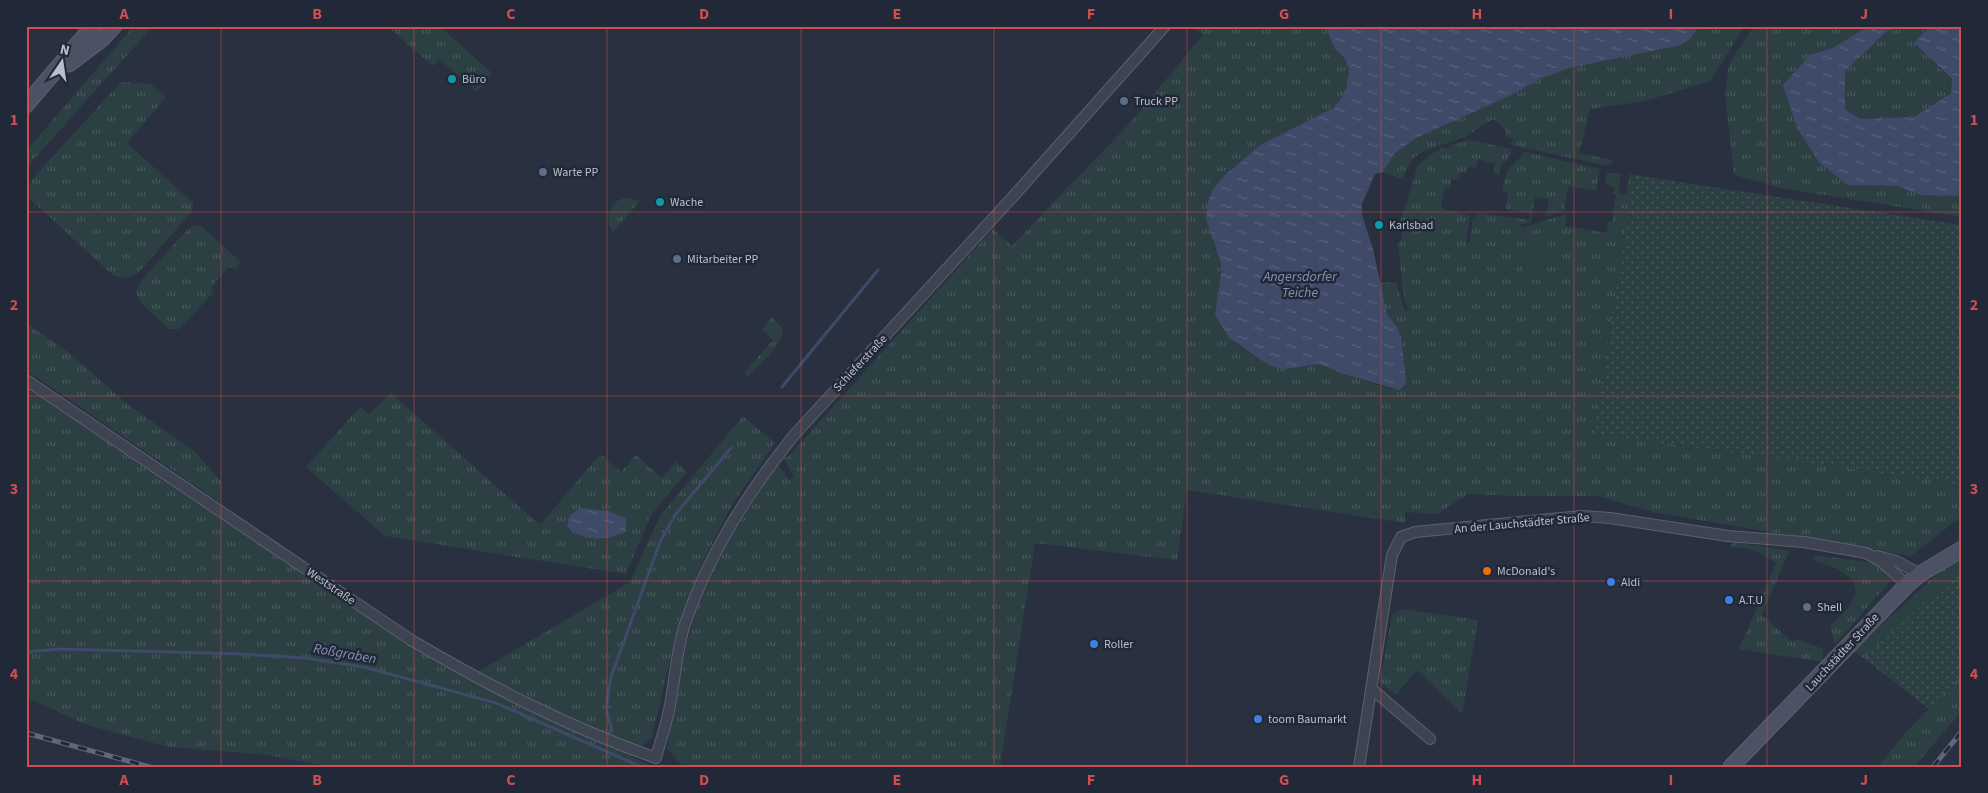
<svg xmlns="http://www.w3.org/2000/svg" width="1988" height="793" font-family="'Source Sans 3',sans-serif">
  <defs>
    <pattern id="grass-tufts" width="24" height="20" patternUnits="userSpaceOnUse" patternTransform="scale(1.25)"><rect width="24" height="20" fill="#2c3f43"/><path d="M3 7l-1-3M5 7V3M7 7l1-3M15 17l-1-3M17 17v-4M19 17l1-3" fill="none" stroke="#48595d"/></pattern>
    <pattern id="garden-dots" width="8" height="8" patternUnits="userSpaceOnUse" patternTransform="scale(1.25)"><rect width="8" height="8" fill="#2c3f43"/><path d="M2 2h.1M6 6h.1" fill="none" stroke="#48595d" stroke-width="1.8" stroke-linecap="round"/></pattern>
    <pattern id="water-ripples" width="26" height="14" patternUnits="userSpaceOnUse" patternTransform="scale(1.25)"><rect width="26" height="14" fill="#3e4a68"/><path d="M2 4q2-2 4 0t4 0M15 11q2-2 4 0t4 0" fill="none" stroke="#58627c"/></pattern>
  </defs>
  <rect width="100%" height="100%" fill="#293141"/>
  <g fill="url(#grass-tufts)">
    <path d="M 134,26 L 153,26 L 26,168 L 26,151 Z"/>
    <path d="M 387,26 L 439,26 L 492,73 L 477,92 L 439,59 L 433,66 Z"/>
    <path d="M 1193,26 L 1327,26 C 1331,40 1332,51 1345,58 L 1349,71 L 1346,88 L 1340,100 L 1333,108 L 1260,145 L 1223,177 L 1213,243 L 1222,267 L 1216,310 L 1217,319 L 1229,338 L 1239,347 L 1257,357 L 1304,366 L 1319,364 L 1344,374 L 1391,389 L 1398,329 L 1387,314 L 1380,283 L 1396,282 L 1405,311 L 1408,310 L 1404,299 L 1404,292 L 1403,292 L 1398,242 L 1400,242 L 1402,235 L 1400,222 L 1418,165 L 1432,154 L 1443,147 L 1445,149 L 1451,147 L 1451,145 L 1470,140 L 1512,149 L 1507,161 L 1502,164 L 1499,175 L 1494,174 L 1495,164 L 1478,159 L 1476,168 L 1468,167 L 1467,173 L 1460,172 L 1459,180 L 1452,179 L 1450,187 L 1445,187 L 1441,208 L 1470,216 L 1466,243 L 1470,242 L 1473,217 L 1476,218 L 1477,213 L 1529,220 L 1530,213 L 1506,209 L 1508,192 L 1502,191 L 1507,171 L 1525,152 L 1600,169 L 1596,191 L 1568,186 L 1564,210 L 1546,217 L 1549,199 L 1535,197 L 1531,222 L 1520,225 L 1522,228 L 1563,215 L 1567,215 L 1565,226 L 1607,233 L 1608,222 L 1612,221 L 1616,194 L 1614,193 L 1615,187 L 1605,184 L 1607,173 L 1621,173 L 1618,193 L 1626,195 L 1630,174 L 1634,175 L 1603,375 L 1596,434 L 1962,484 L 1962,516 L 1911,556 L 1653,512 L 1598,496 L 1517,496 L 1468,494 L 1437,514 L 1405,512 L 1405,523 L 1187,490 L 1177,560 L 1035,543 L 1000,767 L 684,767 L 667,749 C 674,712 679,668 690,632 C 708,570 741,517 778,464 L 790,481 L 794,477 L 783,457 L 788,457 L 993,229 L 1012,246 L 1129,124 L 1203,35 Z"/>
    <path d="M 1700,26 L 1745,26 L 1710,81 L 1645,101 L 1590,109 L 1579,153 L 1612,160 L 1612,164 L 1607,164 L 1607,166 L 1511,145 L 1513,138 L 1505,136 L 1506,131 L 1494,119 L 1480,126 L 1468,136 L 1426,150 L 1413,158 L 1402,179 L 1383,172 L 1394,154 L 1416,138 L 1510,96 L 1540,79 L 1569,68 L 1610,58 L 1698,31 Z"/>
    <path d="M 1754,26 L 1869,26 L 1832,48 L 1810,55 L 1847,185 L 1897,186 L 1920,195 L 1962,196 L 1962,217 L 1781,188 L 1734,175 L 1725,93 L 1729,64 Z"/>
    <path d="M 1898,26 L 1932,26 L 1921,34 L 1914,43 L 1952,80 L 1951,93 L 1914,117 L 1859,119 L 1845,109 L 1845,71 L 1885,33 Z"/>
    <path d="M 121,82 L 151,84 L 166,97 L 127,143 L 193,203 L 193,210 L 138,273 L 127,278 L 114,276 L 29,198 L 28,189 L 33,178 Z"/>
    <path d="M 625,198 L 640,201 L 613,232 C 604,219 609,201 625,198 Z"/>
    <path d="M 193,226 L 201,226 L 241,262 L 236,268 L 228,267 L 212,286 L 213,293 L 179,329 L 169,329 L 141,303 L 136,292 L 141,281 L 187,230 Z"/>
    <path d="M 772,317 C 775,321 781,325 782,329 C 785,343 757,367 748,377 L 744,373 L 773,340 L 762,330 Z"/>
    <path d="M 26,323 L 72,355 L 126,403 L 195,452 L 221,481 L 221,503 L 26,370 Z"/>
    <path d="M 26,386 L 415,649 L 466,679 L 630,582 L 660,516 L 743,416 L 775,443 L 733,503 L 705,557 L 679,621 L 652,737 L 631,757 L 654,767 L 330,767 L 269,755 L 169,747 L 87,725 L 26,697 Z"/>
    <path d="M 391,393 L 540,525 L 600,454 L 621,472 L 636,455 L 662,478 L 676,462 L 687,472 L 651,515 L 626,574 L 385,536 L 306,467 L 360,407 L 369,414 Z"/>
    <path d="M 1734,542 L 1789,551 L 1762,615 L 1792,642 L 1797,639 L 1823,649 L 1823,662 L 1739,649 L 1776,563 L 1754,550 L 1730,546 Z"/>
    <path d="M 1816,555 L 1874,563 L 1887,569 L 1891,578 L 1888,584 L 1835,644 L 1830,626 L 1849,607 L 1856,593 L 1853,580 L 1836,568 L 1812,560 Z"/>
    <path d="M 1962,556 L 1962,573 L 1943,583 L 1865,659 L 1854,651 L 1937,574 Z"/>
    <path d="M 1403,609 L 1478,620 L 1462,714 L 1417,670 L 1396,695 L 1380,683 L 1392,615 Z"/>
    <path d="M 1962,674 L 1962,711 L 1914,767 L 1878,767 L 1907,731 Z"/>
  </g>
  <g fill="url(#garden-dots)">
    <path d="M 1634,175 L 1962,225 L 1962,484 L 1594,434 Z"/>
    <path d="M 1962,573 L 1962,674 L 1929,709 L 1865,659 L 1943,583 Z"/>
  </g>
  <path fill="#2c3f43" d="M 1526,240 L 1549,244 L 1543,281 L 1521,277 Z"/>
  <g fill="url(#water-ripples)">
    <path d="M 1327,26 L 1700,26 L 1690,39 L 1681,45 L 1569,68 L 1540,79 L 1510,96 L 1416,138 L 1394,154 L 1383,172 L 1375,174 L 1362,204 L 1362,215 L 1373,249 L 1387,314 L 1398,329 L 1401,337 L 1406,380 L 1405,385 L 1399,390 L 1344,374 L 1319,364 L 1285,369 L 1270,366 L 1229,338 L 1215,315 L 1222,267 L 1206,219 L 1208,201 L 1213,189 L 1223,177 L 1260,145 L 1333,108 L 1340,100 L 1346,88 L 1349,71 L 1345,58 C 1332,49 1331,41 1327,26 Z"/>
    <path d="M 1869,26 L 1898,26 L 1885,33 L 1845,71 L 1845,109 L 1860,119 L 1914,117 L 1951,93 L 1952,79 L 1914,43 C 1930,22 1938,26 1962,26 L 1962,196 L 1920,195 L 1897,186 L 1847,185 L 1819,162 L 1797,128 L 1783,85 L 1810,55 L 1832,48 Z"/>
    <path d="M 580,508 L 608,511 L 626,518 L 626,531 C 608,541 583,542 567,527 L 569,516 Z"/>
  </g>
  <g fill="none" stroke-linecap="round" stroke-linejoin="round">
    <g stroke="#3e4a68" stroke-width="3">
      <path d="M 782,387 L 878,270"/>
      <path d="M 26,652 L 59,649 L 243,654 L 306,658 L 364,667 L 496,703 L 642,767"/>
      <path d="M 612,731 L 606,708 L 611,677 L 660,542 L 675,515 L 731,448"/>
    </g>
    <defs>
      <g id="minor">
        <path d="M 26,380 L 411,640 C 491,687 568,727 656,758 C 660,742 666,726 669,710 C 675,682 676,651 685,624 C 709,553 748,492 795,434 L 1009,201 L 1165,26"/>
        <path d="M 1877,556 L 1896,561 L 1920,574"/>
        <path d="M 1372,689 L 1430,739"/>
        <path d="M 1359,767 L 1392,555 L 1401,537 L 1415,532 L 1582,516 L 1610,518 L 1728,536 L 1804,542 L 1866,553 L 1882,562 L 1907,585"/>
      </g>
      <g id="secondary">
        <path d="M 69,64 L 102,39 L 114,26"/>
        <path d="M 26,105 L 93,26"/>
        <path d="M 1731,767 L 1907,585 L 1920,574 L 1962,549"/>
      </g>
    </defs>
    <use href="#minor" stroke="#5b616f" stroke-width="12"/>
    <use href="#secondary" stroke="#5b616f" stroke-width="17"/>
    <use href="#minor" stroke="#3d4351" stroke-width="10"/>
    <use href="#secondary" stroke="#4b5264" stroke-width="15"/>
    <defs>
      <g id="rail">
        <path d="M 26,733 L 150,767"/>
        <path d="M 1933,767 L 1962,731"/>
      </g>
    </defs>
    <use href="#rail" stroke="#5f6778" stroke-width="5"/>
    <use href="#rail" stroke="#212837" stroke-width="3" stroke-dasharray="9" stroke-linecap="butt"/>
  </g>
  <path fill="none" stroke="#cf4e51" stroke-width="1" stroke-opacity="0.55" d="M 221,26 L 221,767M 414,26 L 414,767M 607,26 L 607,767M 801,26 L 801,767M 994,26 L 994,767M 1187,26 L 1187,767M 1381,26 L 1381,767M 1574,26 L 1574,767M 1767,26 L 1767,767M 26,212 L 1962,212M 26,396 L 1962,396M 26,581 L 1962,581"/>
  <g fill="#0f9aa8" stroke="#212837" stroke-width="2">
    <circle cx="452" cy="79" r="5"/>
    <circle cx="660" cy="202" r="5"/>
    <circle cx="1379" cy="225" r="5"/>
  </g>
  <g fill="#5c6f8a" stroke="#212837" stroke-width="2">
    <circle cx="1124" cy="101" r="5"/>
    <circle cx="543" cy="172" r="5"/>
    <circle cx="677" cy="259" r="5"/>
    <circle cx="1807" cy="607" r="5"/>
  </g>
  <circle fill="#e8710a" stroke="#212837" stroke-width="2" cx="1487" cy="571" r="5"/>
  <g fill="#3f7fe0" stroke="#212837" stroke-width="2">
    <circle cx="1611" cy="582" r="5"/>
    <circle cx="1729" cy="600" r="5"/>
    <circle cx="1094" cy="644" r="5"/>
    <circle cx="1258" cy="719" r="5"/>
  </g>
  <g text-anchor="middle" stroke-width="5" stroke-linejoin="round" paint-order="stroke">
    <g font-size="12" fill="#babfcb" stroke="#212837" text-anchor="start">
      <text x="462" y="83">Büro</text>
      <text x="1134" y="105">Truck PP</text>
      <text x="553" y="176">Warte PP</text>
      <text x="670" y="206">Wache</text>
      <text x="1389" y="229">Karlsbad</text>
      <text x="687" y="263">Mitarbeiter PP</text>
      <text x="1497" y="575">McDonald's</text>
      <text x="1621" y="586">Aldi</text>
      <text x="1739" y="604">A.T.U</text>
      <text x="1817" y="611">Shell</text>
      <text x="1104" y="648">Roller</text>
      <text x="1268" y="723">toom Baumarkt</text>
    </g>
    <g font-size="12" fill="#babfcb" stroke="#212837">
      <text transform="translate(860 363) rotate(-47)" y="4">Schieferstraße</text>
      <text transform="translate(1522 523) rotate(-5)" y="4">An der Lauchstädter Straße</text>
      <text transform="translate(331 586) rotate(34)" y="4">Weststraße</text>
      <text transform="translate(1842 652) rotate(-47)" y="4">Lauchstädter Straße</text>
    </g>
    <g font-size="14" font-style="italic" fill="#8391b1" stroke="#212837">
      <text x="1300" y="281">Angersdorfer<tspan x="1300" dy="16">Teiche</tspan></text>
      <text transform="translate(345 653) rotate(10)" y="5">Roßgraben</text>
    </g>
  </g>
  <rect width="1988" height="793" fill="none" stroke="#212837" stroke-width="55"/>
  <g transform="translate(62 62) rotate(13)" stroke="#212837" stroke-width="4" paint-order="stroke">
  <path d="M0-4L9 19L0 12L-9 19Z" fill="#babfcb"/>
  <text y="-8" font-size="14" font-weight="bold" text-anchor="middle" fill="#babfcb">N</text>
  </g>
  <rect x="28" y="28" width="1932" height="738" fill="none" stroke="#cf4e51" stroke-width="2"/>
  <g font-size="16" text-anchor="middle" font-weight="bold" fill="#cf4e51">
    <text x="124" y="19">A</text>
    <text x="317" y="19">B</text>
    <text x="511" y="19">C</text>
    <text x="704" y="19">D</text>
    <text x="897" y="19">E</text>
    <text x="1091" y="19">F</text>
    <text x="1284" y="19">G</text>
    <text x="1477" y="19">H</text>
    <text x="1671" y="19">I</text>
    <text x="1864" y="19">J</text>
    <text x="14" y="125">1</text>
    <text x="1974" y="125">1</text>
    <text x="14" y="310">2</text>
    <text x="1974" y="310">2</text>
    <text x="14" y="494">3</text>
    <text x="1974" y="494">3</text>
    <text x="14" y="679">4</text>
    <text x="1974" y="679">4</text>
    <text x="124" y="785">A</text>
    <text x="317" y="785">B</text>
    <text x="511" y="785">C</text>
    <text x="704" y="785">D</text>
    <text x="897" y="785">E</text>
    <text x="1091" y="785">F</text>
    <text x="1284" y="785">G</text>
    <text x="1477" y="785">H</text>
    <text x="1671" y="785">I</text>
    <text x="1864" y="785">J</text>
  </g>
</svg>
